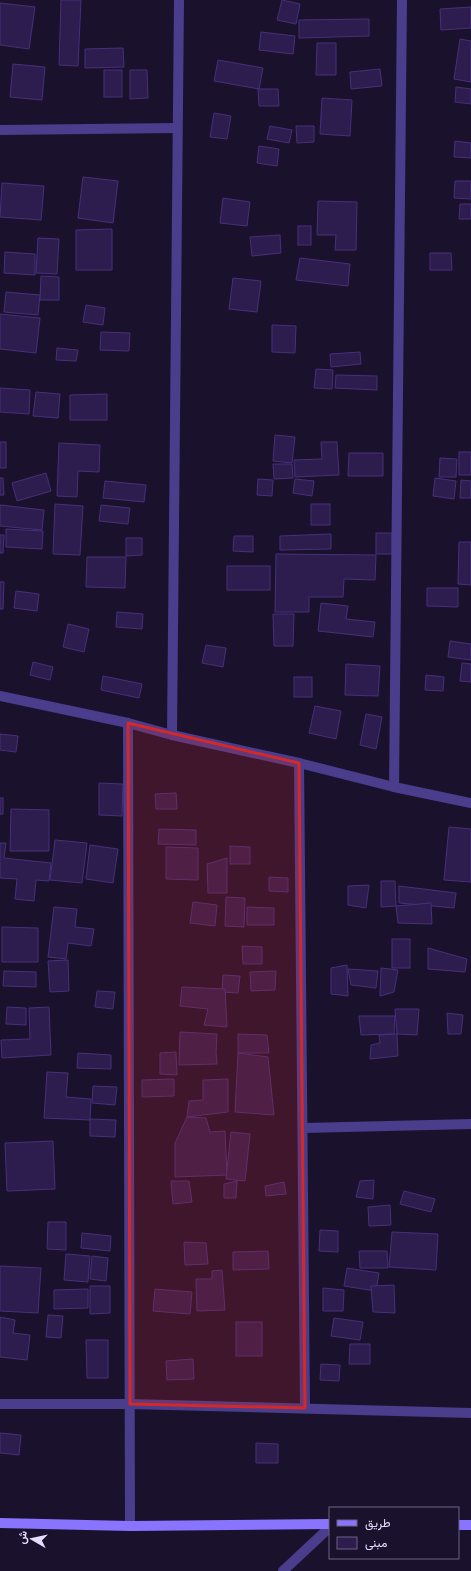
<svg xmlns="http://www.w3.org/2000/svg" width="471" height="1571" font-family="'Varela Round',Vazirmatn,sans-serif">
  <rect width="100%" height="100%" fill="#1a122d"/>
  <g fill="#2d1d4e" stroke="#472f7a">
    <path d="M 61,0 L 81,0 L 78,66 L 59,65 Z"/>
    <path d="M 282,0 L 300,4 L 296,24 L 277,20 Z"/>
    <path d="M 0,3 L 35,7 L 29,49 L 0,45 Z"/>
    <path d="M 471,7 L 471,28 L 441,30 L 440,9 Z"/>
    <path d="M 369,19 L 369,36 L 299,38 L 299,20 Z"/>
    <path d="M 261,32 L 295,36 L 293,54 L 259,50 Z"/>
    <path d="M 460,39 L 471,41 L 471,82 L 454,79 Z"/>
    <path d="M 317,43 L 336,43 L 336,75 L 316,75 Z"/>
    <path d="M 123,48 L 124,67 L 85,68 L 85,49 Z"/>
    <path d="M 218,60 L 263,68 L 259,89 L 214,81 Z"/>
    <path d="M 13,64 L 45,67 L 42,100 L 10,97 Z"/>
    <path d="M 380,69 L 382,86 L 351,89 L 350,72 Z"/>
    <rect x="104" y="70" width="18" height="27"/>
    <path d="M 130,70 L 147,70 L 148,98 L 130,99 Z"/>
    <path d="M 456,87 L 471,89 L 471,104 L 455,102 Z"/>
    <path d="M 258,89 L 278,89 L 279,106 L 259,106 Z"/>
    <path d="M 322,98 L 352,100 L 350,136 L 320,134 Z"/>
    <path d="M 214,113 L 231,116 L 227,139 L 210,137 Z"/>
    <path d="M 270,126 L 292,130 L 289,143 L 267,139 Z"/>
    <path d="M 296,126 L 314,126 L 314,142 L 297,143 Z"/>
    <path d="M 455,141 L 471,143 L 471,158 L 454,157 Z"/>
    <path d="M 259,146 L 279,149 L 277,166 L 257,163 Z"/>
    <path d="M 83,177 L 118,181 L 113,223 L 78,218 Z"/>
    <path d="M 455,181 L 471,181 L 471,199 L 454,198 Z"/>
    <path d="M 2,183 L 44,186 L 41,220 L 0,217 Z"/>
    <path d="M 223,198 L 250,202 L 247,226 L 220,223 Z"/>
    <path d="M 318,201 L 357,202 L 356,250 L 335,250 L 336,235 L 317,235 Z"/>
    <path d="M 460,204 L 471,204 L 471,219 L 459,219 Z"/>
    <rect x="298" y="226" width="13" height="19"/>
    <path d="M 112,229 L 112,270 L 76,270 L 76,230 Z"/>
    <path d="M 280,235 L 281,253 L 252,256 L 250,237 Z"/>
    <path d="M 38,238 L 59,239 L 57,274 L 36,273 Z"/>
    <path d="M 5,252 L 35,254 L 35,275 L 4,273 Z"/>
    <path d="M 430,253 L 451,253 L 452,270 L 430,270 Z"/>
    <path d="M 300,258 L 350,264 L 348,286 L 296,280 Z"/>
    <path d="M 41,276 L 59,277 L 59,300 L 40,300 Z"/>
    <path d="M 233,278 L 261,281 L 257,312 L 229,309 Z"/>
    <path d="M 6,292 L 40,295 L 38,315 L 4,312 Z"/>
    <path d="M 86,305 L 105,308 L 103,325 L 83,322 Z"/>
    <path d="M 0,314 L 40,318 L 36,353 L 0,349 Z"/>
    <path d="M 272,325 L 296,326 L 295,353 L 272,352 Z"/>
    <path d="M 101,332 L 130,333 L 129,351 L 100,350 Z"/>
    <path d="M 57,348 L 78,350 L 76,361 L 56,360 Z"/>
    <path d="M 360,352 L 361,364 L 331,367 L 330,354 Z"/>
    <path d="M 316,369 L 333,370 L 332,389 L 314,388 Z"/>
    <path d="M 336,375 L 377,376 L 377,390 L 335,388 Z"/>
    <path d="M 0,388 L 30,390 L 29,414 L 0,412 Z"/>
    <path d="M 36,392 L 60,394 L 58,418 L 33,416 Z"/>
    <path d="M 107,394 L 107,420 L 70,420 L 70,395 Z"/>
    <path d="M 275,435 L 295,437 L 292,463 L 273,461 Z"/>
    <rect x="0" y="442" width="6" height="26"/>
    <path d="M 321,442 L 337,442 L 339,475 L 295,477 L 294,460 L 322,459 Z"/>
    <path d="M 59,443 L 100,445 L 99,472 L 78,471 L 77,497 L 57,496 Z"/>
    <rect x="459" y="452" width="12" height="23"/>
    <path d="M 349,453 L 383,453 L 383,476 L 348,476 Z"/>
    <path d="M 440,458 L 457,459 L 456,477 L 439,477 Z"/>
    <path d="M 273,464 L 292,464 L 293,478 L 274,479 Z"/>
    <path d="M 46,473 L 51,491 L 17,501 L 12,483 Z"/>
    <path d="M 0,478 L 3,478 L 4,495 L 0,495 Z"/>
    <path d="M 435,478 L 456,481 L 454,499 L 433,496 Z"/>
    <path d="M 258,479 L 273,480 L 272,496 L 257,495 Z"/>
    <path d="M 295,479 L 314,481 L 312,496 L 293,493 Z"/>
    <path d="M 461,480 L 471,481 L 471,498 L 460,498 Z"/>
    <path d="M 105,481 L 146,485 L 144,502 L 103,498 Z"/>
    <path d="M 55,504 L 83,506 L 80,555 L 53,554 Z"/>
    <rect x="311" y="504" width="19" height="21"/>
    <path d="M 0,505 L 44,510 L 42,530 L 0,526 Z"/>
    <path d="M 101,505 L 130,508 L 128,524 L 99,521 Z"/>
    <path d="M 6,529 L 43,531 L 42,549 L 6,547 Z"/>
    <rect x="376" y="533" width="16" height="21"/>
    <path d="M 331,534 L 331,549 L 280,550 L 280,536 Z"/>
    <path d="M 0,535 L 4,535 L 3,553 L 0,553 Z"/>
    <path d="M 234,536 L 253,536 L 253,552 L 233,551 Z"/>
    <path d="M 126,538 L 142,538 L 142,555 L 126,556 Z"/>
    <path d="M 459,542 L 471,542 L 471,585 L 458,584 Z"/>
    <path d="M 276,554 L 376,555 L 375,580 L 344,579 L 343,597 L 309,597 L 309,612 L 275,612 Z"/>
    <path d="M 87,557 L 126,557 L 125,588 L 86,587 Z"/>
    <rect x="227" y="566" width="43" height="24"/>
    <path d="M 0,582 L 4,582 L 3,609 L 0,609 Z"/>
    <path d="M 427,588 L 458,588 L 458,607 L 427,606 Z"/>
    <path d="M 16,591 L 39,594 L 37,611 L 14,608 Z"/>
    <path d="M 321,603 L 348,606 L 346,619 L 375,622 L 373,637 L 318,631 Z"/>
    <path d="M 117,612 L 143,614 L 142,629 L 116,627 Z"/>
    <path d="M 273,614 L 294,614 L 293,646 L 274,646 Z"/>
    <path d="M 68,624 L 89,629 L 84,652 L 63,647 Z"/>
    <path d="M 450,641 L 471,644 L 471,660 L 448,657 Z"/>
    <path d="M 206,645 L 226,648 L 223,667 L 202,663 Z"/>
    <path d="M 33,662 L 53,667 L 50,680 L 30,675 Z"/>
    <path d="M 462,663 L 471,664 L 471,682 L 460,681 Z"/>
    <path d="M 346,664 L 380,666 L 378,696 L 345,695 Z"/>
    <path d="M 426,675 L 444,677 L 443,691 L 425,690 Z"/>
    <path d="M 103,676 L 142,684 L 139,698 L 101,690 Z"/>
    <rect x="294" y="677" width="18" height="20"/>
    <path d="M 315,706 L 341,711 L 336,739 L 309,733 Z"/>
    <path d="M 366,714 L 382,717 L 376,749 L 360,745 Z"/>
    <path d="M 0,734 L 18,736 L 16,752 L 0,750 Z"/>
    <path d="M 99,783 L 123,784 L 122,816 L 99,815 Z"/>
    <path d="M 176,793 L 177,809 L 156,809 L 155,794 Z"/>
    <rect x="0" y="798" width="3" height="16"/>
    <path d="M 11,809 L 49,810 L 49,851 L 10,851 Z"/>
    <path d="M 449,827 L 471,829 L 471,882 L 444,880 Z"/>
    <path d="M 159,829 L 196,830 L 196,845 L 158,844 Z"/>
    <path d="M 55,840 L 87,843 L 82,883 L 50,880 Z"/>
    <path d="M 0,843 L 6,843 L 4,858 L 51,863 L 49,881 L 36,880 L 34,901 L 15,899 L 17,879 L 0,878 Z"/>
    <path d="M 90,845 L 118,849 L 113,883 L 86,879 Z"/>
    <path d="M 230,846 L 250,847 L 250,864 L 230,864 Z"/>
    <path d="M 166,847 L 198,848 L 198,880 L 166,879 Z"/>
    <path d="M 227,858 L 227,893 L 208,893 L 207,864 Z"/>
    <path d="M 269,877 L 288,878 L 288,892 L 269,891 Z"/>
    <path d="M 381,881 L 395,881 L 396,906 L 381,907 Z"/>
    <path d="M 369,885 L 366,908 L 348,905 L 348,886 Z"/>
    <path d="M 399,886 L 456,893 L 454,908 L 399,903 Z"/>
    <path d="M 226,897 L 245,898 L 244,927 L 225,926 Z"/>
    <path d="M 193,902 L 217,905 L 215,926 L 190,923 Z"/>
    <path d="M 431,903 L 432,924 L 398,923 L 396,906 Z"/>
    <path d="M 54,907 L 77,909 L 75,927 L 94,929 L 91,946 L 68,943 L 66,959 L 48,957 Z"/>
    <path d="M 247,907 L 274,908 L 274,925 L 247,925 Z"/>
    <path d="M 2,927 L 38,928 L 38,962 L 2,962 Z"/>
    <rect x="392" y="939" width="18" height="29"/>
    <path d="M 242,946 L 262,947 L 262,964 L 243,964 Z"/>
    <path d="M 428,948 L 467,959 L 465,972 L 428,969 Z"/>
    <path d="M 68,960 L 69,991 L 50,992 L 48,961 Z"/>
    <path d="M 347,965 L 348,996 L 331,994 L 331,968 Z"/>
    <path d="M 381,968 L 398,970 L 394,992 L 380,996 Z"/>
    <path d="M 348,969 L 378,971 L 376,988 L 351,985 Z"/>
    <path d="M 4,971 L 36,972 L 36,987 L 3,986 Z"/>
    <path d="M 276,971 L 275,990 L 251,991 L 250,972 Z"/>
    <path d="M 223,975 L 240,976 L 238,993 L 222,992 Z"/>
    <path d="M 182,987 L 225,989 L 227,1027 L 204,1025 L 208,1009 L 180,1006 Z"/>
    <path d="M 97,991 L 115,992 L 113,1009 L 95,1007 Z"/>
    <path d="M 7,1007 L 26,1008 L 26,1025 L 6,1024 Z"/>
    <path d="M 49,1007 L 51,1055 L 2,1058 L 1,1040 L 30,1039 L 29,1008 Z"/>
    <path d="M 395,1009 L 419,1009 L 417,1035 L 397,1034 Z"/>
    <path d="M 447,1013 L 463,1015 L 461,1034 L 448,1034 Z"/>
    <path d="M 359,1016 L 395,1016 L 394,1034 L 361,1035 Z"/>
    <path d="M 180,1032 L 217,1034 L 216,1053 L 217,1064 L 179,1065 Z"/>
    <path d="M 238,1034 L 267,1035 L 269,1053 L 238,1053 Z"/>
    <path d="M 397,1034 L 398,1056 L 370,1059 L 371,1045 L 380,1043 L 379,1035 Z"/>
    <path d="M 176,1052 L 177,1075 L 160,1074 L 160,1053 Z"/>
    <path d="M 78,1053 L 111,1055 L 111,1069 L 77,1068 Z"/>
    <path d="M 238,1053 L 268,1057 L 274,1115 L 235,1112 Z"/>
    <path d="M 47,1072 L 68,1073 L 66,1097 L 91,1099 L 90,1120 L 44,1118 Z"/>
    <path d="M 174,1079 L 174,1096 L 142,1097 L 142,1080 Z"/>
    <path d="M 228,1079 L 228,1112 L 187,1117 L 189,1101 L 203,1100 L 203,1080 Z"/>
    <path d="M 93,1086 L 117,1087 L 115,1105 L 92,1103 Z"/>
    <path d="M 187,1117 L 206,1118 L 210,1132 L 225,1131 L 227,1175 L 175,1177 L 175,1143 Z"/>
    <path d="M 90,1119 L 116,1120 L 115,1137 L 90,1136 Z"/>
    <path d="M 231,1132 L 250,1134 L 245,1181 L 226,1179 Z"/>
    <path d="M 53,1141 L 55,1189 L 7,1191 L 5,1143 Z"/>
    <path d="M 374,1180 L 373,1199 L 356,1197 L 360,1181 Z"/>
    <path d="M 171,1181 L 189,1181 L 192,1202 L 173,1204 Z"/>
    <path d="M 237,1181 L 236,1198 L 224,1198 L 224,1184 Z"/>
    <path d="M 284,1182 L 286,1194 L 266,1196 L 265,1186 Z"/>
    <path d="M 404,1191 L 435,1199 L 431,1212 L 400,1204 Z"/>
    <path d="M 390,1205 L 391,1225 L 369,1226 L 368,1207 Z"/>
    <path d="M 48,1222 L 66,1222 L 66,1250 L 47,1249 Z"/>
    <path d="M 320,1230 L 338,1231 L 338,1252 L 319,1251 Z"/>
    <path d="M 392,1232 L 438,1234 L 436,1270 L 389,1267 Z"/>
    <path d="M 82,1233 L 111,1236 L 110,1251 L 81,1248 Z"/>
    <path d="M 184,1242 L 206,1243 L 208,1264 L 185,1265 Z"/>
    <path d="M 268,1251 L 269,1269 L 233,1270 L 233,1252 Z"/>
    <path d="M 359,1251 L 387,1251 L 388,1268 L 360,1268 Z"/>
    <path d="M 66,1254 L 90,1256 L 88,1282 L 64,1280 Z"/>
    <path d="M 92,1256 L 108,1258 L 106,1281 L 90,1279 Z"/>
    <path d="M 0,1266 L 41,1268 L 38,1313 L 0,1311 Z"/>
    <path d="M 347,1268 L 379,1273 L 376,1291 L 344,1286 Z"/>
    <path d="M 222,1270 L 225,1310 L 197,1311 L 196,1279 L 212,1279 L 212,1271 Z"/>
    <path d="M 394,1285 L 395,1313 L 373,1312 L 371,1286 Z"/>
    <path d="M 90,1286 L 110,1286 L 110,1313 L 90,1314 Z"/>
    <path d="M 323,1288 L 344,1290 L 343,1311 L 323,1311 Z"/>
    <path d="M 88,1289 L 88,1308 L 54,1309 L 54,1290 Z"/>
    <path d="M 155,1289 L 192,1292 L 190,1314 L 153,1311 Z"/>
    <path d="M 48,1315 L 63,1316 L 61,1338 L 46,1337 Z"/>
    <path d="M 0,1317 L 15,1320 L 13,1333 L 30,1335 L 27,1360 L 0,1357 Z"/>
    <path d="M 334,1318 L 363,1322 L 360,1340 L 331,1336 Z"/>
    <rect x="236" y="1322" width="26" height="34"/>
    <path d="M 86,1340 L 108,1340 L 108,1378 L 87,1378 Z"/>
    <path d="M 350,1344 L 370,1344 L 370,1364 L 349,1364 Z"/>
    <path d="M 193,1359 L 194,1379 L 167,1380 L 166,1361 Z"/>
    <path d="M 321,1364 L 340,1365 L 339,1381 L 320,1380 Z"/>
    <path d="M 0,1433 L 21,1435 L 19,1455 L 0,1453 Z"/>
    <path d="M 256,1443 L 278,1444 L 278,1463 L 256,1463 Z"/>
  </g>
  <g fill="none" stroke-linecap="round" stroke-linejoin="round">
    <g stroke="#493d8c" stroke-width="10">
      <path d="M 0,130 L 177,128"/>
      <path d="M 0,696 L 128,723 L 172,735 L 299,763 L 394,787 L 471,803"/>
      <path d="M 128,723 L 130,1526"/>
      <path d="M 172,735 L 179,0"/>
      <path d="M 299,763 L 305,1408"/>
      <path d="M 394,787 L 402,0"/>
      <path d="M 304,1128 L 471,1124"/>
      <path d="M 0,1404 L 130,1404 L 471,1413"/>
      <path d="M 283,1571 L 330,1527"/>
    </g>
    <g stroke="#8974ff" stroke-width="10">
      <path d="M 0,1523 L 130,1526 L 330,1524"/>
      <path d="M 458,1525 L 471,1525"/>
    </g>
  </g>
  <path fill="#d62828" fill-opacity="0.2" stroke="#d62828" stroke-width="3" stroke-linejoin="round" d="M 128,723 L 299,763 L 305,1408 L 130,1404 Z"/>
  <rect x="329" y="1507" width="130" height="52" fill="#1a122d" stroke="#6b6381"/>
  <rect x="337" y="1520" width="20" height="6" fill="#8974ff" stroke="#6b6381"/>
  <text x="365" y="1527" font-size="12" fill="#e5ddff">طريق</text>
  <rect x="337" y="1537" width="20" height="12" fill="#2d1d4e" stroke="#6b6381"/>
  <text x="365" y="1547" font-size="12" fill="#e5ddff">مبنى</text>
  <g transform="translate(32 1539) rotate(279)" stroke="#1a122d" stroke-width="3" paint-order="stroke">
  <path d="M0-3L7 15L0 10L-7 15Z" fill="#e5ddff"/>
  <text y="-6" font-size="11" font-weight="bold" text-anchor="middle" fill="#e5ddff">ش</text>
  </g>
</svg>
